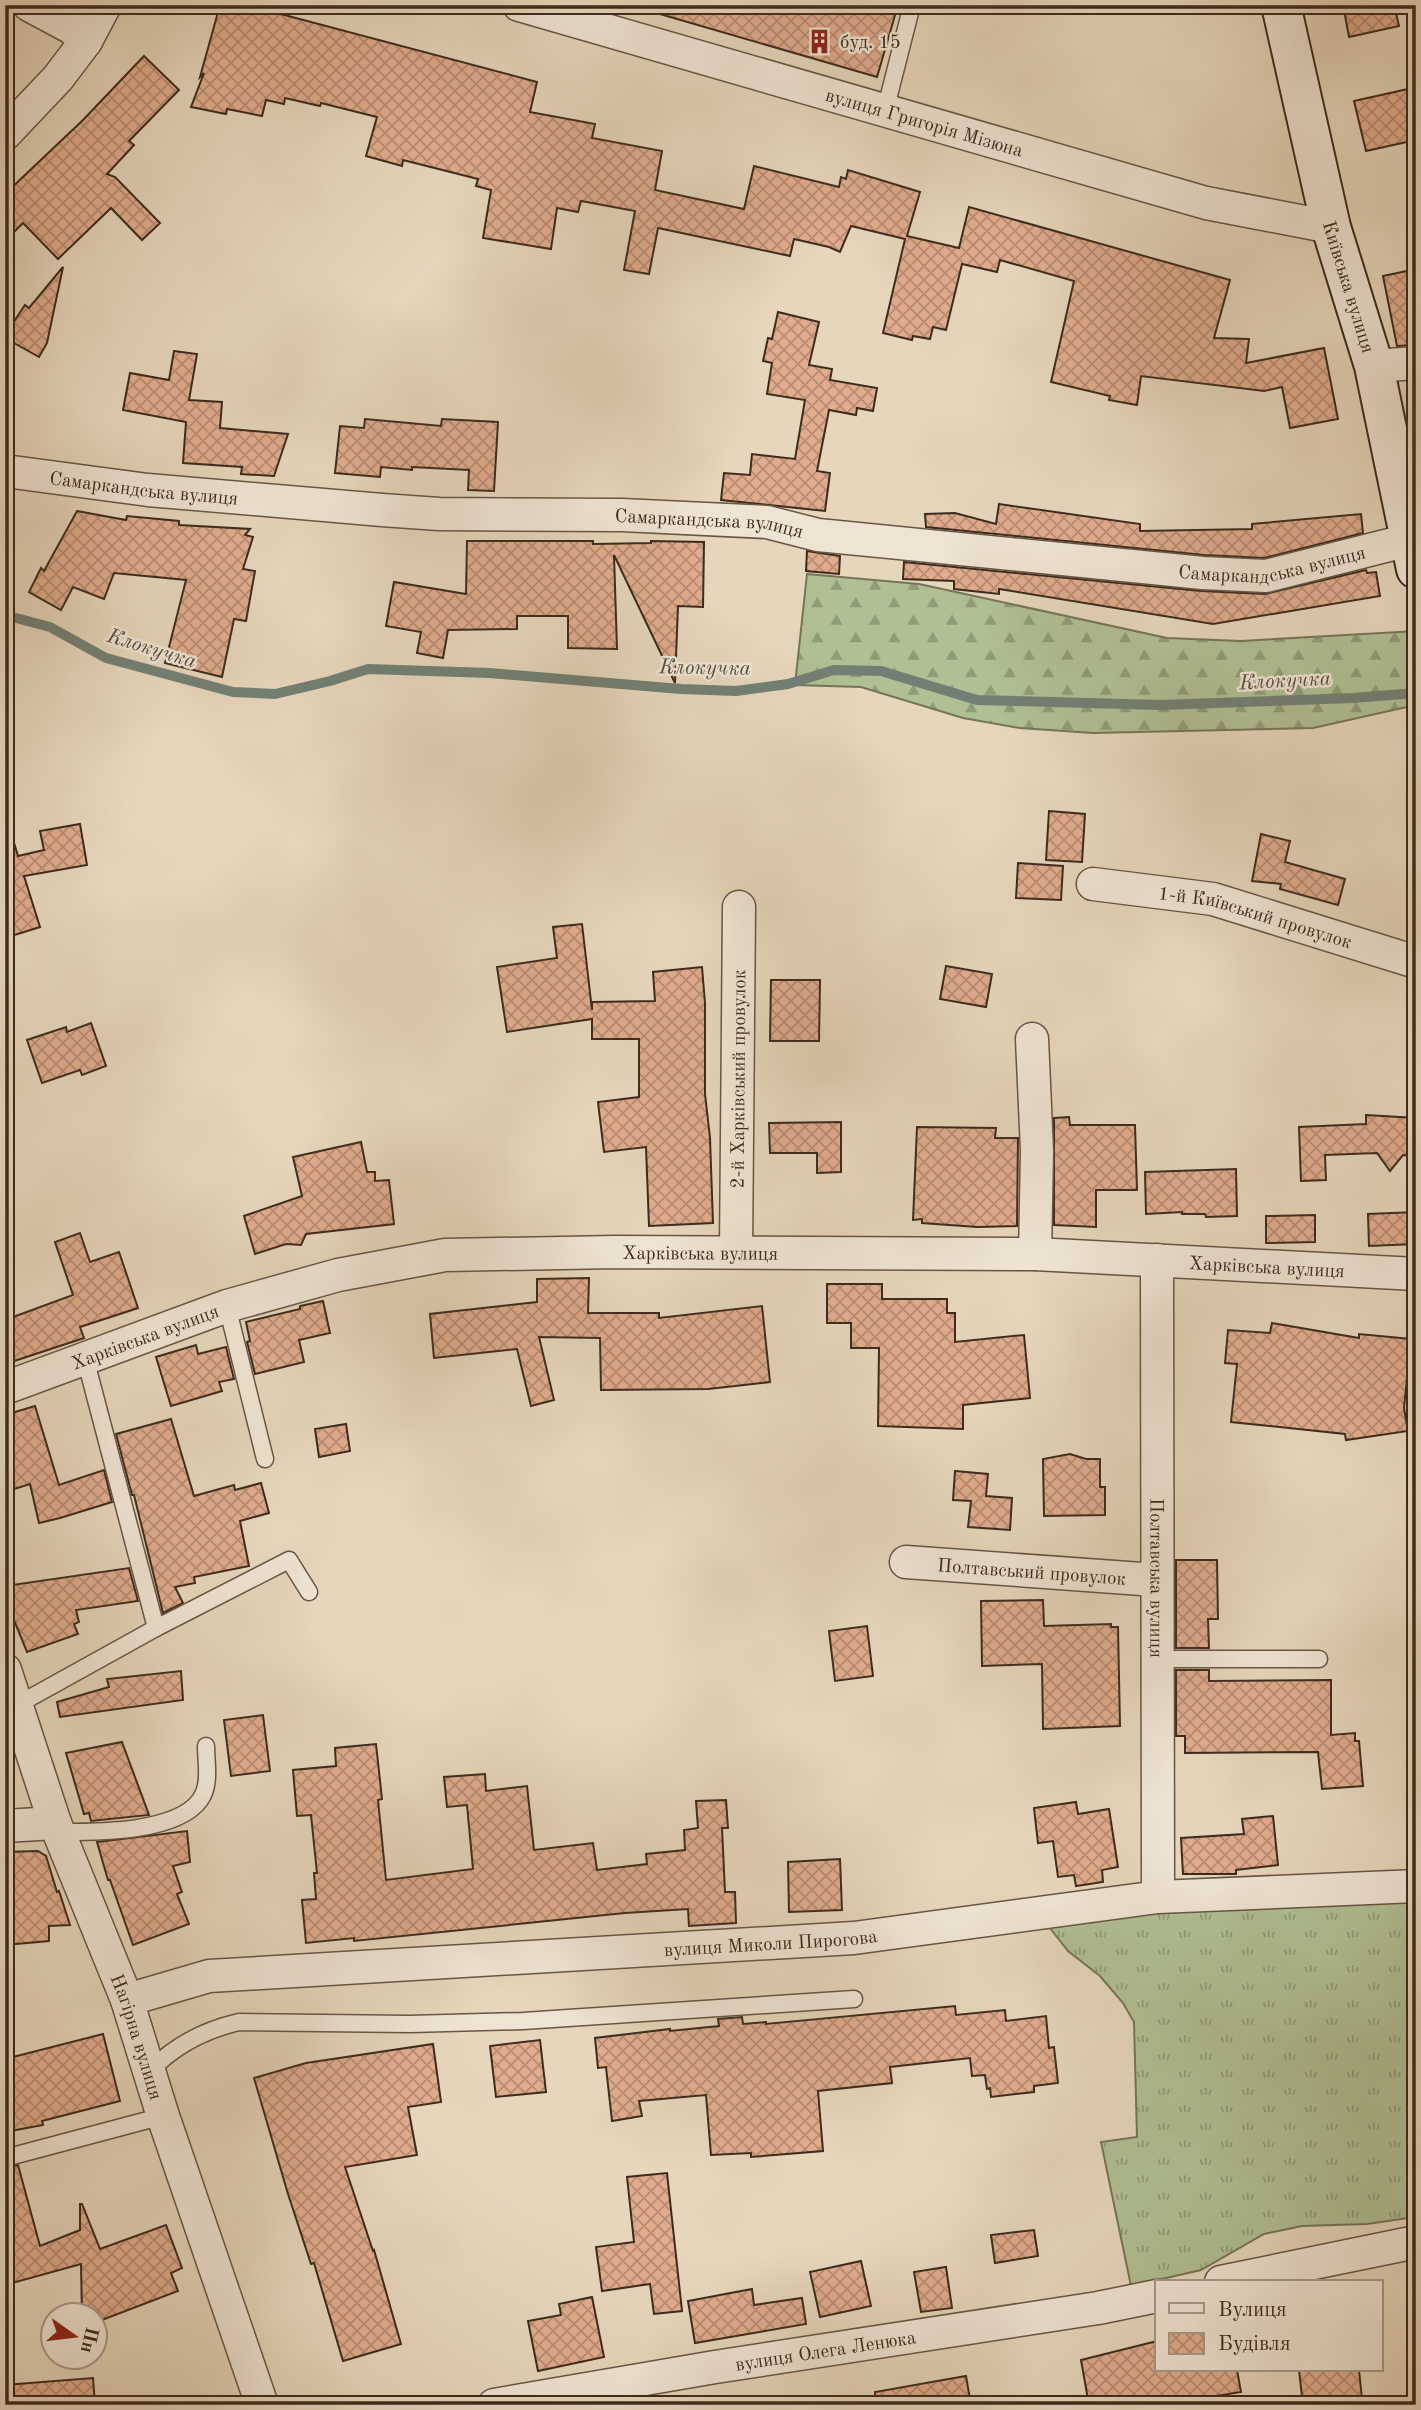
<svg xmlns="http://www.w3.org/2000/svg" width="1421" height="2410" font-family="'Old Standard TT',serif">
  <defs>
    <pattern id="grass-tufts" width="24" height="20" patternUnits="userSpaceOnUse" patternTransform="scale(1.75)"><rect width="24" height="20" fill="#b0bf94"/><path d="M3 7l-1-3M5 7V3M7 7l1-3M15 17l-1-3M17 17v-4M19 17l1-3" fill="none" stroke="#909b78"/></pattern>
    <pattern id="forest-firs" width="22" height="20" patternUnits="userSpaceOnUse" patternTransform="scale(1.75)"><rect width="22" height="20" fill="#b0bf94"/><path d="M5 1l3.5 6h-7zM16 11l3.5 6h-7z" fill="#909b78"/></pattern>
    <pattern id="building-cross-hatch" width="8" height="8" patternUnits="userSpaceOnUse" patternTransform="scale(1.75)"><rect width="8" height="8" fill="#e0ac8d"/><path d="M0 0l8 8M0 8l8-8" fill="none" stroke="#b78c73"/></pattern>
  </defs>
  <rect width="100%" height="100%" fill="#e6d6bc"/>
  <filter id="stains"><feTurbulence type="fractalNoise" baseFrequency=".00286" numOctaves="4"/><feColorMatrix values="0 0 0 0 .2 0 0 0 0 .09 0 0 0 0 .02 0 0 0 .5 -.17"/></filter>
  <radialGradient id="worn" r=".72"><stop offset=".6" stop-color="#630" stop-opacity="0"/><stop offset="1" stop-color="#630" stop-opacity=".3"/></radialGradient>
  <path fill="url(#grass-tufts)" stroke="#767558" stroke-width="2" d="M 1416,1894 L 1416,2217 L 1367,2224 L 1302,2226 L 1264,2234 L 1201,2270 L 1131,2286 L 1101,2142 L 1137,2137 L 1134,2022 L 1123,2003 L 1100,1976 L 1068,1951 L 1046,1923 L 1175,1904 Z"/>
  <path fill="url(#forest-firs)" stroke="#767558" stroke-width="2" d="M 807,574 L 919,584 L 1167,638 L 1241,641 L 1416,631 L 1416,705 L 1313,728 L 1093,733 L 1020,728 L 963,718 L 861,687 L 795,685 Z"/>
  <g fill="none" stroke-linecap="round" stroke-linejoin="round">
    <path stroke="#728074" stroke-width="10" d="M 5,615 L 50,627 L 106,658 L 233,692 L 275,694 L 330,681 L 368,669 L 490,673 L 681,689 L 736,691 L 788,684 L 834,670 L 881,671 L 977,700 L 1160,705 L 1353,698 L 1416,693"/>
  </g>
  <g fill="url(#building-cross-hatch)" stroke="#3d2b1d" stroke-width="2">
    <path d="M 220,5 L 279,5 L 277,13 L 537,82 L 530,112 L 595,124 L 592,138 L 662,151 L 655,190 L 744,209 L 754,166 L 839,187 L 841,177 L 846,179 L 848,170 L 920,192 L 907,236 L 959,248 L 969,207 L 1230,280 L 1214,338 L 1249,339 L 1246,363 L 1324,348 L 1338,419 L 1290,428 L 1282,387 L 1264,391 L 1141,376 L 1137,405 L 1109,400 L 1110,396 L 1051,382 L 1074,281 L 1000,260 L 997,272 L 962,264 L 946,330 L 933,327 L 930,339 L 913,336 L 912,340 L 883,333 L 905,239 L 851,226 L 840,252 L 829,247 L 794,239 L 790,256 L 658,228 L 649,274 L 624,270 L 635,211 L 581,201 L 578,212 L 557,208 L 551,249 L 483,238 L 491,190 L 476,186 L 478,179 L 403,160 L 402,166 L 366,156 L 377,117 L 321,103 L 320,106 L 285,98 L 284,104 L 266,100 L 262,116 L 227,109 L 226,114 L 191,107 L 204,73 L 200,77 Z"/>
    <path d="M 654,5 L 898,5 L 877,77 L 653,12 Z"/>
    <path d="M 1343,5 L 1394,5 L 1399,26 L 1349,37 Z"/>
    <path d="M 144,56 L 179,90 L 129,141 L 134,145 L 107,174 L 115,177 L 160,223 L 142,240 L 111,208 L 58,259 L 23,223 L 5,241 L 5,194 L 83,120 Z"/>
    <path d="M 1408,89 L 1416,125 L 1416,140 L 1366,151 L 1354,101 Z"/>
    <path d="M 63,267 L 47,343 L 39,357 L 5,338 L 5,335 L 25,305 L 29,308 Z"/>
    <path d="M 1416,269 L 1416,345 L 1397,346 L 1383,276 Z"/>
    <path d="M 778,312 L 819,322 L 809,365 L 832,369 L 830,380 L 877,388 L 873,411 L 857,408 L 856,415 L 829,410 L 817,471 L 830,473 L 825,511 L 721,500 L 724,473 L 750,475 L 752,454 L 795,459 L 805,400 L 767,394 L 772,363 L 763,361 L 768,338 L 772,339 Z"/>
    <path d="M 174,351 L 197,354 L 189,400 L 222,402 L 220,428 L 288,434 L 274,476 L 241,474 L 242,467 L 183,463 L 186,422 L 123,410 L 130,373 L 169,380 Z"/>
    <path d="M 365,419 L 441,426 L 442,419 L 498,422 L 494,491 L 468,490 L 469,470 L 412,467 L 412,470 L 381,467 L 380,477 L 335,473 L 340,426 L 364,428 Z"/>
    <path d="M 999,504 L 1140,524 L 1140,531 L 1252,529 L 1252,524 L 1361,514 L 1363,533 L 1264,558 L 1204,555 L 926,527 L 925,514 L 955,513 L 996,524 Z"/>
    <path d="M 77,511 L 126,520 L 127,516 L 179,521 L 179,525 L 250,529 L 245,535 L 253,537 L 243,569 L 255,571 L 246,621 L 234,619 L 222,677 L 165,663 L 186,580 L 114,573 L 104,599 L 73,587 L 61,610 L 29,592 L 41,568 L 44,571 Z"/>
    <path d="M 467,541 L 593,541 L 593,544 L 651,543 L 651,541 L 704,542 L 703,607 L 678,606 L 675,683 L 614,555 L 617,649 L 568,648 L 568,616 L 517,616 L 517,629 L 448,630 L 443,658 L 417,653 L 421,632 L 386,626 L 394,582 L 466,594 Z"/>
    <path d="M 807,551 L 840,556 L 839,574 L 806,571 Z"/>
    <path d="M 904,562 L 1201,591 L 1265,594 L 1366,570 L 1367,573 L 1376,572 L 1380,596 L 1213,624 L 999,589 L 999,594 L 954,589 L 954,581 L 903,579 Z"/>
    <path d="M 1049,811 L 1085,814 L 1082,862 L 1046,860 Z"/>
    <path d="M 80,824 L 87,865 L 24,876 L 40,927 L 5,938 L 5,834 L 11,833 L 18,856 L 44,850 L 40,831 Z"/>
    <path d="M 1261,834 L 1290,841 L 1285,862 L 1345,879 L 1338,905 L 1280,889 L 1281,884 L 1252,881 Z"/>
    <path d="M 1018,863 L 1063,866 L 1061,900 L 1016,898 Z"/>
    <path d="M 582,924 L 592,1010 L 592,1002 L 655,1001 L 653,972 L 702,967 L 705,1003 L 705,1094 L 710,1138 L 713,1223 L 649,1226 L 646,1147 L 604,1152 L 598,1102 L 639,1097 L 639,1039 L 592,1039 L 592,1019 L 507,1032 L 497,967 L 557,958 L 553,927 Z"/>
    <path d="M 946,966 L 992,974 L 986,1007 L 940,999 Z"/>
    <path d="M 771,980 L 820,980 L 819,1041 L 770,1041 Z"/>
    <path d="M 91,1023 L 106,1066 L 82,1075 L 80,1070 L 42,1083 L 27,1040 L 66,1027 L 67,1032 Z"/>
    <path d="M 1366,1115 L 1416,1118 L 1415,1156 L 1403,1155 L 1390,1171 L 1377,1153 L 1325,1155 L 1326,1180 L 1301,1181 L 1299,1127 L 1366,1124 Z"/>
    <path d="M 1069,1117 L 1070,1125 L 1135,1125 L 1137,1190 L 1096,1190 L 1096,1227 L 1054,1225 L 1054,1118 Z"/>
    <path d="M 841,1122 L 841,1172 L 817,1173 L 817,1153 L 770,1153 L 769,1123 Z"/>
    <path d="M 917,1127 L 996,1128 L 995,1138 L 1018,1138 L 1017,1226 L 977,1227 L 922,1223 L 922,1219 L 913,1220 Z"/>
    <path d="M 361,1142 L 367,1172 L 375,1172 L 375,1181 L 389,1180 L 394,1224 L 306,1234 L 301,1245 L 286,1244 L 255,1254 L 244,1216 L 302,1196 L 293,1157 Z"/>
    <path d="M 1236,1169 L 1237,1216 L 1206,1217 L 1205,1214 L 1182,1214 L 1182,1212 L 1146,1214 L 1145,1172 Z"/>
    <path d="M 1416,1212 L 1416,1244 L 1369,1246 L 1368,1214 Z"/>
    <path d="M 1315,1215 L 1315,1242 L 1266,1243 L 1266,1216 Z"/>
    <path d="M 80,1233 L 90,1262 L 119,1252 L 138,1308 L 80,1327 L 84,1338 L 5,1364 L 5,1320 L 73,1295 L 55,1242 Z"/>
    <path d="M 589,1278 L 588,1313 L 659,1313 L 659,1318 L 762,1306 L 770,1382 L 708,1389 L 601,1390 L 600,1338 L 539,1337 L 554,1400 L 531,1406 L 517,1349 L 434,1358 L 430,1314 L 537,1302 L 537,1279 Z"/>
    <path d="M 827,1284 L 882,1284 L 882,1299 L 947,1299 L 947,1313 L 955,1313 L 955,1342 L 1024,1335 L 1030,1398 L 963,1405 L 963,1429 L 878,1426 L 879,1348 L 851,1348 L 851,1323 L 827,1323 Z"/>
    <path d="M 323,1301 L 330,1333 L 299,1340 L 304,1362 L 255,1374 L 247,1342 L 250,1341 L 246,1322 L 300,1309 L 300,1306 Z"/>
    <path d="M 1272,1323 L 1359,1338 L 1359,1334 L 1411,1339 L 1404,1408 L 1408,1431 L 1346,1440 L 1345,1434 L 1231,1422 L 1237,1364 L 1225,1363 L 1228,1330 L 1270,1333 Z"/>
    <path d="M 196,1345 L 198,1354 L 226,1347 L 234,1379 L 219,1382 L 222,1391 L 171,1406 L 156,1357 Z"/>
    <path d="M 35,1406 L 59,1485 L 104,1470 L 112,1502 L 60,1518 L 39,1523 L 30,1484 L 5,1492 L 5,1415 Z"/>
    <path d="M 171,1419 L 194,1496 L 234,1485 L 235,1490 L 261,1483 L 269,1513 L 240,1521 L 249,1566 L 194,1577 L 195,1583 L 175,1587 L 183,1603 L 163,1613 L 134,1495 L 132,1495 L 116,1434 Z"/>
    <path d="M 346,1424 L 350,1451 L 319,1457 L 315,1429 Z"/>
    <path d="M 1070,1454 L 1086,1459 L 1100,1459 L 1100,1487 L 1105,1487 L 1105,1515 L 1044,1516 L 1043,1459 Z"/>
    <path d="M 955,1471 L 988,1474 L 986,1496 L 1012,1498 L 1010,1530 L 968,1527 L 971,1501 L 953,1500 Z"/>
    <path d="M 1176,1560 L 1217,1560 L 1218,1619 L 1208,1619 L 1209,1648 L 1176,1648 Z"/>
    <path d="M 129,1568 L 138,1601 L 76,1610 L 79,1622 L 74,1624 L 78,1634 L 27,1652 L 5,1598 L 5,1586 Z"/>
    <path d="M 1043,1600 L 1044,1626 L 1111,1624 L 1111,1627 L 1118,1627 L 1120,1726 L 1043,1729 L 1042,1664 L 982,1666 L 981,1601 Z"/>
    <path d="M 867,1626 L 873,1676 L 835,1681 L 829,1631 Z"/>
    <path d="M 1176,1670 L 1209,1670 L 1209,1681 L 1331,1680 L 1331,1735 L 1355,1733 L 1355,1741 L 1359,1741 L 1363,1786 L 1322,1789 L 1318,1752 L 1185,1753 L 1185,1736 L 1176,1736 Z"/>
    <path d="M 181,1671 L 183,1700 L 60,1717 L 57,1702 L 109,1687 L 107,1679 Z"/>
    <path d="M 263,1715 L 270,1771 L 231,1776 L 224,1720 Z"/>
    <path d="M 122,1742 L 149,1815 L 91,1821 L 89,1813 L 84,1814 L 66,1753 Z"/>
    <path d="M 376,1744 L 382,1799 L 378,1800 L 386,1880 L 473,1869 L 467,1805 L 447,1807 L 444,1777 L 485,1774 L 486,1791 L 527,1786 L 534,1850 L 593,1843 L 597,1870 L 647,1864 L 646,1854 L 685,1850 L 684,1830 L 698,1828 L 696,1801 L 726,1800 L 728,1828 L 722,1828 L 725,1892 L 735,1892 L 736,1923 L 689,1926 L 688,1909 L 625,1913 L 354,1941 L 354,1938 L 306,1943 L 302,1900 L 316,1899 L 314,1873 L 317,1873 L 311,1815 L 297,1816 L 293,1770 L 336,1766 L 335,1748 Z"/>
    <path d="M 1076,1802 L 1078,1814 L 1109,1809 L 1118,1867 L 1102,1870 L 1103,1882 L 1076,1886 L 1074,1875 L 1058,1877 L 1053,1841 L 1038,1843 L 1034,1808 Z"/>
    <path d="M 1273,1816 L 1278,1865 L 1236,1870 L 1236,1874 L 1183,1874 L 1181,1838 L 1244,1834 L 1242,1819 Z"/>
    <path d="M 187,1831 L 190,1862 L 173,1866 L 182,1892 L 177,1894 L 189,1924 L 133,1945 L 110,1880 L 108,1880 L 97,1842 Z"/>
    <path d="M 38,1851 L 46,1856 L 57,1892 L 59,1891 L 70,1925 L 49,1926 L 49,1941 L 5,1945 L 5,1852 Z"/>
    <path d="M 840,1859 L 842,1910 L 789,1912 L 788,1862 Z"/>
    <path d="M 955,2006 L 956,2015 L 1005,2010 L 1006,2021 L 1046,2016 L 1049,2048 L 1054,2047 L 1058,2083 L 1034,2086 L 1034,2092 L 991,2097 L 990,2088 L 987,2089 L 985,2075 L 972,2076 L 970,2058 L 890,2067 L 892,2083 L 818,2091 L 823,2151 L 751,2157 L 751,2153 L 711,2155 L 706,2095 L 639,2101 L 642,2116 L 612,2121 L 606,2067 L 598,2068 L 595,2038 L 670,2029 L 670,2031 L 719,2026 L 718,2019 L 742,2017 L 743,2024 L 766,2022 L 766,2024 Z"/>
    <path d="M 103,2034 L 120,2101 L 42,2121 L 43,2125 L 5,2132 L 5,2059 Z"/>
    <path d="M 540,2040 L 546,2092 L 496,2097 L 490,2046 Z"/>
    <path d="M 433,2044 L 441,2102 L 408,2107 L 417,2155 L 345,2167 L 373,2251 L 374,2250 L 401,2344 L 343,2361 L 314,2263 L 311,2264 L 288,2194 L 254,2078 L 306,2063 Z"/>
    <path d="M 18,2165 L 40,2246 L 80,2230 L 80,2204 L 82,2204 L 100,2249 L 166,2225 L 182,2268 L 171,2273 L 178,2291 L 94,2323 L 94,2315 L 82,2315 L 81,2264 L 5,2285 L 5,2168 Z"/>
    <path d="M 667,2173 L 682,2311 L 654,2314 L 650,2284 L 602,2291 L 596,2247 L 634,2242 L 627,2177 Z"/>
    <path d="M 1034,2230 L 1038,2256 L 995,2263 L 991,2235 Z"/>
    <path d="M 861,2261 L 871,2306 L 820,2317 L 810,2272 Z"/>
    <path d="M 946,2267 L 952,2308 L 921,2312 L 914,2272 Z"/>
    <path d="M 752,2289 L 754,2305 L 802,2298 L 806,2324 L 695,2343 L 688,2301 Z"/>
    <path d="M 592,2297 L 604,2357 L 538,2371 L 528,2321 L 561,2315 L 559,2304 Z"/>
    <path d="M 1157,2341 L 1157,2370 L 1237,2370 L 1241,2392 L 1178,2402 L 1178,2405 L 1089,2405 L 1081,2360 Z"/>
    <path d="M 1299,2370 L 1359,2370 L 1362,2399 L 1341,2401 L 1342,2405 L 1303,2405 Z"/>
    <path d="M 966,2376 L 971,2405 L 876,2405 L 875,2392 Z"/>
    <path d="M 93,2378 L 95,2405 L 5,2405 L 5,2385 Z"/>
  </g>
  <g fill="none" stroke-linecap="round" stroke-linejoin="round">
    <defs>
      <g id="lane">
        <path d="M 885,111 L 912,5"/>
        <path d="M 227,1306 L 265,1459"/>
        <path d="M 156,1628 L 289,1560 L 309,1592"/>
        <path d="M 1157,1659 L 1319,1659"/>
        <path d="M 17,1705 L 156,1628 L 85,1358"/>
        <path d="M 59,1832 C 96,1832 176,1833 200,1800 C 211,1785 206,1763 206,1746"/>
        <path d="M 150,2071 C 175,2045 204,2030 239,2022 L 410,2024 L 523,2021 L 854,1999"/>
        <path d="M 5,2158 L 163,2116"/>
      </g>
      <g id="street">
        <path d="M 29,5 L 72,28 L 86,41"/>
        <path id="s1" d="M 519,5 L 1206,203 L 1331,227"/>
        <path d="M 5,134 L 58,78 L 86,41 L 105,5"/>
        <path d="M 1374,366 L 1416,363"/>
        <path id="s2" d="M 5,471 L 148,490 L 382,510 L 439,514 L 622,515 L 767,522 L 818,535 L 1203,573 L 1266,576 L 1409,540"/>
        <path id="s3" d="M 1093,884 L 1213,899 L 1416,962"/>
        <path d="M 1032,1039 L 1037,1151 L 1035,1254"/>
        <path id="s4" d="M 736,1252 L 739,907"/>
        <path id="s5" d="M 1157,1260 L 1158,1897"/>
        <path id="s6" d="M 5,1388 L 227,1306 L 338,1275 L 445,1255 L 615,1252 L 1035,1254 L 1416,1274"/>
        <path id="s7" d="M 906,1562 L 1156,1580"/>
        <path id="s8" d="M 5,1670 L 55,1823 L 127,2000 L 163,2116 L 262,2405"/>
        <path d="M 5,1826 L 55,1823"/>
        <path id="s9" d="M 127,2000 L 209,1976 L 854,1938 L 1158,1897 L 1416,1886"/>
        <path d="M 1221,2282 L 1416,2242"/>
        <path id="s10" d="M 494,2405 L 715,2367 L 1098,2308 L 1157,2296"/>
      </g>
      <g id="secondary">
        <path id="s11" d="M 1281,5 L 1331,227 L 1374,366 L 1416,569"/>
      </g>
    </defs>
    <use href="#lane" stroke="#675645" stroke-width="19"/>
    <use href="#street" stroke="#675645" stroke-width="35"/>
    <use href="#secondary" stroke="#3d2b1d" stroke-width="42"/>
    <use href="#lane" stroke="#efe4d3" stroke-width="16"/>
    <use href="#street" stroke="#efe4d3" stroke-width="32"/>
    <use href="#secondary" stroke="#efe4d3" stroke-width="38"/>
  </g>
  <defs>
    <symbol id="building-bare" viewBox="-9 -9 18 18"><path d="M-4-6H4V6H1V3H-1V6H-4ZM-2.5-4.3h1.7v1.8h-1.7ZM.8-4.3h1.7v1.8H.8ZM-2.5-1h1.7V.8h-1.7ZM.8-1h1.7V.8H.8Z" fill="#8f2418" stroke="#efe4d3" stroke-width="2.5" paint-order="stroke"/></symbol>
  </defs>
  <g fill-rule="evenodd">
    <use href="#building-bare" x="802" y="24" width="35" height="35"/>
  </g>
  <g text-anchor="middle" stroke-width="5" stroke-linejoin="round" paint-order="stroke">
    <g font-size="19" fill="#3d2b1d" stroke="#efe4d3" text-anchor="start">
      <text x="840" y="48">буд. 15</text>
    </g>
    <g font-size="19" fill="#3d2b1d" stroke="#efe4d3">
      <text dy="7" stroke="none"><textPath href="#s1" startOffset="422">вулиця Григорія Мізюна</textPath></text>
      <text dy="7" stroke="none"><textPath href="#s11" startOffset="290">Київська вулиця</textPath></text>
      <text dy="7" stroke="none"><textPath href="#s2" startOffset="140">Самаркандська вулиця</textPath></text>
      <text dy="7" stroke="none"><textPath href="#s2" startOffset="707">Самаркандська вулиця</textPath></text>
      <text dy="7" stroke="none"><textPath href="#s2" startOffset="1274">Самаркандська вулиця</textPath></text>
      <text dy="7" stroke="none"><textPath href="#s3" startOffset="166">1-й Київський провулок</textPath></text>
      <text dy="7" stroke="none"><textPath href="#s4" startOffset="173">2-й Харківський провулок</textPath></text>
      <text dy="7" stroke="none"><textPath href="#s6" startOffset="716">Харківська вулиця</textPath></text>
      <text dy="7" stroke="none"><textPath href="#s6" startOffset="1283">Харківська вулиця</textPath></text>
      <text dy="7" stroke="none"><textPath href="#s6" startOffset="149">Харківська вулиця</textPath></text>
      <text dy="7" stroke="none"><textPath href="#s7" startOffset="126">Полтавський провулок</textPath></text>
      <text dy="7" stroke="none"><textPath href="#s5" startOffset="318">Полтавська вулиця</textPath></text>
      <text dy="7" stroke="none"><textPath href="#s9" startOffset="648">вулиця Миколи Пирогова</textPath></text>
      <text dy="7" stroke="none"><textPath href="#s8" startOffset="390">Нагірна вулиця</textPath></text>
      <text dy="7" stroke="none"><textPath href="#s10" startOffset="336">вулиця Олега Ленюка</textPath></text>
    </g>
    <g font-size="21" font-style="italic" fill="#534e41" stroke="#efe4d3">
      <text transform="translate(152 648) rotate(17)" y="7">Клокучка</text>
      <text transform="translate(705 667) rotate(1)" y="7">Клокучка</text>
      <text transform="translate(1285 680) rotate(-3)" y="7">Клокучка</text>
    </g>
  </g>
  <rect width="1421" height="2410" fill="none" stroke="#e6d6bc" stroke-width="28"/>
  <rect x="7" y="7" width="1407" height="2396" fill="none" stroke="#3d2b1d" stroke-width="3.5"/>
  <rect x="14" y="14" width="1393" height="2382" fill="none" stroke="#3d2b1d" stroke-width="2"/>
  <rect x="1155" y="2280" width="228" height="91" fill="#efe4d3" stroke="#a89a8a" stroke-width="2"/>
  <rect x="1169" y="2303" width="35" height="10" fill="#efe4d3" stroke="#a89a8a" stroke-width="2"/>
  <text x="1218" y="2316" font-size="21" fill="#3d2b1d">Вулиця</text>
  <rect x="1169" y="2333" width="35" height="21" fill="url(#building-cross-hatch)" stroke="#a89a8a" stroke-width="2"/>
  <text x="1218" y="2350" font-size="21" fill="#3d2b1d">Будівля</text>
  <g transform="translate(74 2336) rotate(104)"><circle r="33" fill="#efe4d3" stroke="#a89a8a" stroke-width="2"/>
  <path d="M0-5L12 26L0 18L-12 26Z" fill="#8f2418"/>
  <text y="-10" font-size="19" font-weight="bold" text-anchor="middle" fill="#3d2b1d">Пн</text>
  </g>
  <rect width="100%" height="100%" filter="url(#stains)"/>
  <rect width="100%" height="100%" fill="url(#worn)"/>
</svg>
